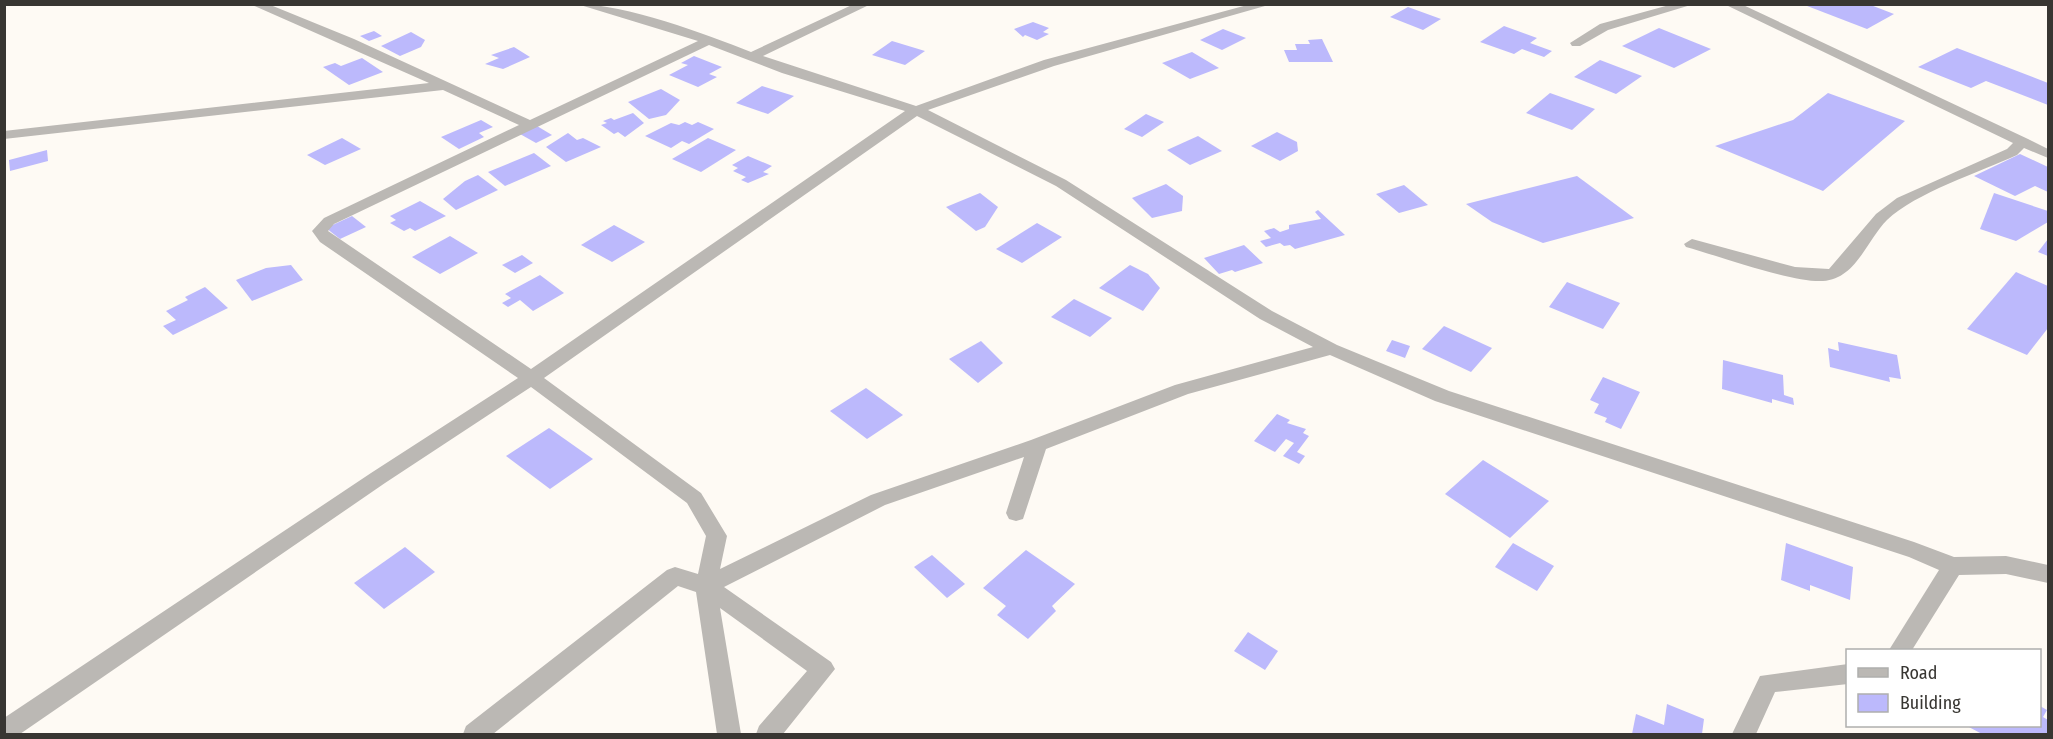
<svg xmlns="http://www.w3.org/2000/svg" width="2053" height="739" font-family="'Fira Sans Condensed',sans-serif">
  <rect width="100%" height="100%" fill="#fefaf4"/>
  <g fill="#bcb9fc">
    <path d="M 1802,4 L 1868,4 L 1894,14 L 1867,29 Z"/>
    <path d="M 1408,7 L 1441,19 L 1423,30 L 1390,17 Z"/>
    <path d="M 1033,22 L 1049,28 L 1043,32 L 1049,34 L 1037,40 L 1025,35 L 1023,37 L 1014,29 Z"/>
    <path d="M 1504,26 L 1537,38 L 1530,43 L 1552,51 L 1544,57 L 1522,49 L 1514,54 L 1480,42 Z"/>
    <path d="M 1659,28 L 1711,49 L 1674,68 L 1622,46 Z"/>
    <path d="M 1223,29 L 1246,38 L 1222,50 L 1200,40 Z"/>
    <path d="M 374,31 L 382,36 L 369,41 L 360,36 Z"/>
    <path d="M 411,32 L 425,40 L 421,47 L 400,56 L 381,46 Z"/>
    <path d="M 1322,39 L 1333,62 L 1289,62 L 1284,50 L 1297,50 L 1295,44 L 1310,44 L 1308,40 Z"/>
    <path d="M 892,41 L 925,51 L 905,65 L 872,55 Z"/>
    <path d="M 514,47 L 530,57 L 503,69 L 485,64 L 499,58 L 491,55 Z"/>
    <path d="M 1957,48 L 2048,83 L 2048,105 L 1986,81 L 1971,88 L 1918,67 Z"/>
    <path d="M 1192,52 L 1219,68 L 1190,79 L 1162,63 Z"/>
    <path d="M 694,56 L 722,67 L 709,74 L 717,77 L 698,87 L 669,75 L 688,65 L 681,63 Z"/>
    <path d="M 362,58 L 383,72 L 349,85 L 323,67 L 335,63 L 341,66 Z"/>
    <path d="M 1600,60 L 1642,76 L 1616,94 L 1574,77 Z"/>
    <path d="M 762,86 L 794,96 L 768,114 L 736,103 Z"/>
    <path d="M 661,89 L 680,100 L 666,115 L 649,119 L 628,102 Z"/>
    <path d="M 1550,93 L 1595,109 L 1572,130 L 1526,113 Z"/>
    <path d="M 1828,93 L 1905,121 L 1823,191 L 1715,146 L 1793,120 Z"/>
    <path d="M 633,113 L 644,123 L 625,137 L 618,132 L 614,134 L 601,125 L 607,123 L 603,121 L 611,118 L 614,120 Z"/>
    <path d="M 1146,114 L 1164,122 L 1142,137 L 1124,129 Z"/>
    <path d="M 481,120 L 493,127 L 479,133 L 484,137 L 459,149 L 441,137 Z"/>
    <path d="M 685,122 L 692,125 L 698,122 L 714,129 L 689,144 L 682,141 L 671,148 L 645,136 L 671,123 L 679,125 Z"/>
    <path d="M 537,126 L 552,135 L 536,143 L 520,134 Z"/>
    <path d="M 1277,132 L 1297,142 L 1298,151 L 1280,161 L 1251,146 Z"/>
    <path d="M 568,133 L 577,140 L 583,138 L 601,147 L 566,162 L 546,147 Z"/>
    <path d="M 1198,136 L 1222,151 L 1190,165 L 1167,150 Z"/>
    <path d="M 342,138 L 361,149 L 325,165 L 307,155 Z"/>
    <path d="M 708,138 L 736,150 L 701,172 L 672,159 Z"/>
    <path d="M 47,150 L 48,161 L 10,171 L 9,160 Z"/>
    <path d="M 534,153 L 551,166 L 505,186 L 488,172 Z"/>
    <path d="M 2020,154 L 2048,167 L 2048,192 L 2035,186 L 2015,196 L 1974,176 Z"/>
    <path d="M 748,156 L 772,166 L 763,172 L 769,174 L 748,183 L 741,180 L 746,177 L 733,171 L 738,168 L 732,165 Z"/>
    <path d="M 478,175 L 498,190 L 456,210 L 443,199 L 465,181 Z"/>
    <path d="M 1577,176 L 1634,218 L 1543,243 L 1492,222 L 1466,204 Z"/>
    <path d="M 1166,184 L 1183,196 L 1182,211 L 1152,218 L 1132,198 Z"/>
    <path d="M 1404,185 L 1428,205 L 1399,213 L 1376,194 Z"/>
    <path d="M 980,193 L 998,207 L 985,227 L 976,231 L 946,207 Z"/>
    <path d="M 1994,193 L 2048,211 L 2048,222 L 2016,241 L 1980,229 Z"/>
    <path d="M 420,201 L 446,216 L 415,231 L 410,228 L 404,231 L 390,223 L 396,220 L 390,216 Z"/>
    <path d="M 1318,210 L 1345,235 L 1295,249 L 1290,245 L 1284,246 L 1280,243 L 1266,247 L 1260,241 L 1271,238 L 1264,231 L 1274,228 L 1280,232 L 1289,229 L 1289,225 L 1321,219 L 1315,212 Z"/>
    <path d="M 352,216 L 366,227 L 340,239 L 326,228 Z"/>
    <path d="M 1037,223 L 1062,237 L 1022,263 L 996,249 Z"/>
    <path d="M 614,225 L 645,242 L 612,262 L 581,245 Z"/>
    <path d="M 450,236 L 478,253 L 440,274 L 412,257 Z"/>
    <path d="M 2048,239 L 2048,256 L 2038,252 Z"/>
    <path d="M 1244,245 L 1263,263 L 1235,272 L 1232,270 L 1219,274 L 1204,258 Z"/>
    <path d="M 522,255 L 533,263 L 515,273 L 502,265 Z"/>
    <path d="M 291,265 L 303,280 L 252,301 L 236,280 L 266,268 Z"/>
    <path d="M 1130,265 L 1148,274 L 1160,288 L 1143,311 L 1099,288 Z"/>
    <path d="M 2016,272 L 2048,286 L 2048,328 L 2027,355 L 1967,329 Z"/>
    <path d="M 540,275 L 564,293 L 533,311 L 520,300 L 508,307 L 502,303 L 511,298 L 505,294 Z"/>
    <path d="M 1567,282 L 1620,303 L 1603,329 L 1549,307 Z"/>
    <path d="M 205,287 L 228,308 L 173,335 L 163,326 L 176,320 L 166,311 L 188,300 L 185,297 Z"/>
    <path d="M 1074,299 L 1112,318 L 1090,337 L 1051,317 Z"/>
    <path d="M 1444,326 L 1492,348 L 1471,372 L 1422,349 Z"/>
    <path d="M 1392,340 L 1410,346 L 1405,358 L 1386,351 Z"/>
    <path d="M 981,341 L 1003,363 L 978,383 L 949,359 Z"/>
    <path d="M 1838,342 L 1897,355 L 1901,379 L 1889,377 L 1890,382 L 1830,367 L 1828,348 L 1839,351 Z"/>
    <path d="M 1723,360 L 1783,375 L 1784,395 L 1793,398 L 1794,405 L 1772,399 L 1772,403 L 1722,389 Z"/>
    <path d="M 1603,377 L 1640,392 L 1621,429 L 1605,422 L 1607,418 L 1594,413 L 1599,404 L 1590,400 Z"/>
    <path d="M 866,388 L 903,415 L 867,439 L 830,411 Z"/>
    <path d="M 1277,414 L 1290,420 L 1287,423 L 1306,429 L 1303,433 L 1309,436 L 1297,452 L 1305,456 L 1299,464 L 1283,456 L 1294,443 L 1286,439 L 1275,452 L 1254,441 Z"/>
    <path d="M 549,428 L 593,459 L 550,489 L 506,456 Z"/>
    <path d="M 1483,460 L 1549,501 L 1510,538 L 1445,494 Z"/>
    <path d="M 1513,543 L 1554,566 L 1537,591 L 1495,567 Z"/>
    <path d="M 1786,543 L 1853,567 L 1850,600 L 1810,585 L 1810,591 L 1781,580 Z"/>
    <path d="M 405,547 L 435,572 L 384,609 L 354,583 Z"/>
    <path d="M 1026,550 L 1075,584 L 1052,606 L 1056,611 L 1028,639 L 997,615 L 1006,606 L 983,588 Z"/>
    <path d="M 932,555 L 965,584 L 947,598 L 914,567 Z"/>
    <path d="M 1248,632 L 1278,651 L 1265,670 L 1234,651 Z"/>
    <path d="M 1667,704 L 1704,719 L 1702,734 L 1632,734 L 1636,714 L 1664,725 Z"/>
    <path d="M 2040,706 L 2047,710 L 2043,717 L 2048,720 L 2048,734 L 1982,734 L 1967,726 L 2040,726 Z"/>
  </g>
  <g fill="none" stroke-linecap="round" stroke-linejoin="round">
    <g fill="#bbb8b4" fill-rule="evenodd">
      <path d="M 250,4 L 268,4 L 354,39 L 530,120 L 698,41 L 577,4 C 625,4 706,34 751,52 L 854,4 L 871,4 L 763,56 L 916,106 L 1044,60 L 1251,4 L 1272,4 L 1054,66 L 928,110 L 1066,180 L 1272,311 L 1337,345 L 1449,391 L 1914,542 L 1954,557 L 2006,556 L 2048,565 L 2048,583 L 2006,574 L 1959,575 L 1912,650 L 1889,650 L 1939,570 L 1909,557 L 1435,401 L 1330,355 L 1188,394 L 1046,449 L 1023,519 L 1016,521 L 1009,519 L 1006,513 L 1024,457 L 885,505 L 724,587 L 831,662 L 835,669 L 783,734 L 756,734 L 759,726 L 807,671 L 720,608 L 741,734 L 717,734 L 696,592 L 678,586 L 493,734 L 463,734 L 466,726 L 667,570 L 675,567 L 698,574 L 706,536 L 687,503 L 531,387 L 385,483 L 20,734 L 4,734 L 4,718 L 371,473 L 518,378 L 320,242 L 312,231 L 324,218 L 519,125 L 443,90 L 4,139 L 4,131 L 429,83 ZM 709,45 L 782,73 L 905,111 L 531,369 L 328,231 L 334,224 ZM 917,116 L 1056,186 L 1260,319 L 1313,347 L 1175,385 L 1031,440 L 871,495 L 720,569 L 727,536 L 701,493 L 544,378 Z"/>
      <path d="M 1673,4 L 1694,4 L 1608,30 L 1580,46 L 1572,46 L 1570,43 L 1600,24 Z"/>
      <path d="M 1724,4 L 1741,4 L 2028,139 L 2048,149 L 2048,158 L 2024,148 L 2017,155 C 1980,172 1915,193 1887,220 C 1867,240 1856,279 1823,281 C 1793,283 1719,256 1686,247 L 1684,244 L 1692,239 L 1795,267 L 1829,269 L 1876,214 L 1897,198 L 2007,149 L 2013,143 Z"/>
      <path d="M 1848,664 L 1848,684 L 1775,692 L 1756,734 L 1732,734 L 1760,676 Z"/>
    </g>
  </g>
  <rect width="2053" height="739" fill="none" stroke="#383632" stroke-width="12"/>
  <rect x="1846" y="649" width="195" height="78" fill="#ffffff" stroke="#afafad" stroke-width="1.5"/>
  <rect x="1858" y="668" width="30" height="9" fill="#bbb8b4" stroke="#afafad" stroke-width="1.5"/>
  <text x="1900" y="679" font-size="18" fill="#383632">Road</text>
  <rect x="1858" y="694" width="30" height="18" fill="#bcb9fc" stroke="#afafad" stroke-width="1.5"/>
  <text x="1900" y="709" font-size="18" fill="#383632">Building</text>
</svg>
